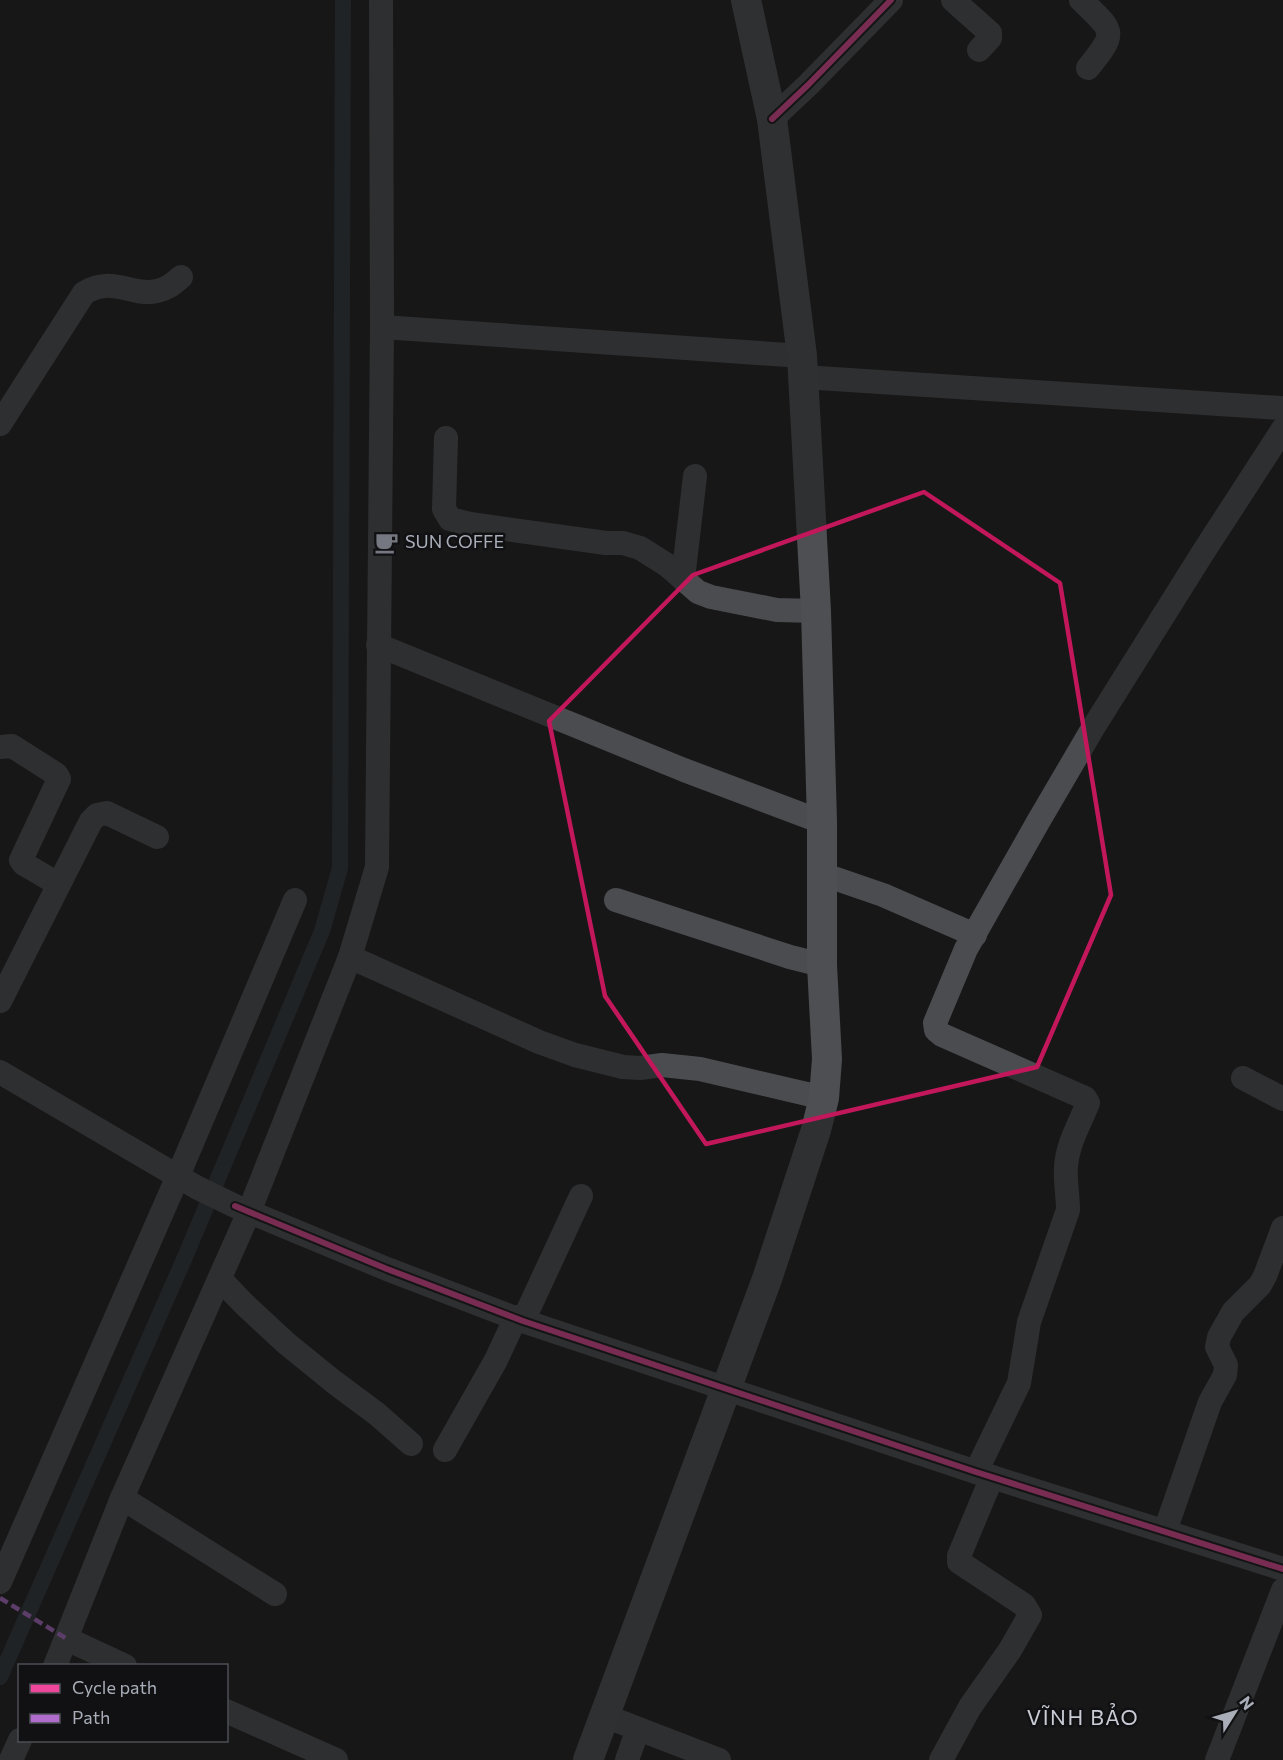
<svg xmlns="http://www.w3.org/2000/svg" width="1283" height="1760" font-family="Commissioner,sans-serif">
  <rect width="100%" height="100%" fill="#171717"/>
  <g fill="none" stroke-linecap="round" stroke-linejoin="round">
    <path stroke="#2a3239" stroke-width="16" d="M 0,1677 L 185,1257 L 322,931 L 340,868 L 343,0"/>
    <g stroke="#4b4c50" stroke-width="24">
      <path d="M 953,0 L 990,33 L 990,38 L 979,50"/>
      <path d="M 1081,0 C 1114,32 1118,31 1088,68"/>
      <path d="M 772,119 L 808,85 L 891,0"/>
      <path d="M 382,327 L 802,356"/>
      <path d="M 803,377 L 1280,408 L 1283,410"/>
      <path d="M 0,424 L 84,293 C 114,275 131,297 157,291 C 167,289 173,284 181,277"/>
      <path d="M 446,438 L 444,509 L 450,519 L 470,524 L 606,543 L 623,543 L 640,548 L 667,565 L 698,592 L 711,597 L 777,610 L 816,611"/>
      <path d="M 683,579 L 695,476"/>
      <path d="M 378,645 L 684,770 L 822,822"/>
      <path d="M 0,747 L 12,746 L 56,774 L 59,779 L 21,860 L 24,864 L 58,884"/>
      <path d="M 822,874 L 883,895 L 975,935"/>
      <path d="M 616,900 L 790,957 L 822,965"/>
      <path d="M 350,957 L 539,1042 L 575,1055 L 623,1067 L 640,1068 L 662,1065 L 700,1069 L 824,1098"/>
      <path d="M 0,1001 L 91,821 L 97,815 L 107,813 L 157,837"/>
      <path d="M 0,1072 L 196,1187 L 235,1206 L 387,1269 L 523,1321 L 976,1472 L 1283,1569"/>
      <path d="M 1243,1078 L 1283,1099"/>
      <path d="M 220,1279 L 244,1304 L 286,1343 L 334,1382 L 377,1414 L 411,1444"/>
      <path d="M 523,1321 L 581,1196"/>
      <path d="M 445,1450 L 496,1360 L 516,1317"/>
      <path d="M 976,1472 L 1019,1383 L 1029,1322 L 1068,1210 C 1068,1196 1065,1181 1066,1167 C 1067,1145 1080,1123 1088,1103 L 1085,1098 L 942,1035 L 936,1030 L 935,1023 L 966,949 L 1038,822 L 1093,728 L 1202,554 L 1283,429"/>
      <path d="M 122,1498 L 275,1594"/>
      <path d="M 1165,1531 L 1210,1402 L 1225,1375 L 1226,1365 L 1217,1347 L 1219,1337 L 1233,1312 L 1260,1285 L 1265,1276 L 1283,1228"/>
      <path d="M 0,1582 L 178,1176 L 295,900"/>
      <path d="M 67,1639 L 125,1666"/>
      <path d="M 55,1666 L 122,1498 L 249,1212 L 350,957 L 377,867 L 382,327 L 381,0"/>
      <path d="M 226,1711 L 336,1760"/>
      <path d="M 605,1716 L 719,1760"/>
      <path d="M 11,1760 L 20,1740"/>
      <path d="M 627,1760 L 638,1729"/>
      <path d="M 941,1760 L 970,1707 L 1010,1650 L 1030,1615 L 1024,1605 L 959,1562 L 959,1556 L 992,1477"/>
      <path d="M 1217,1760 L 1283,1590"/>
    </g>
    <path stroke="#4d4f52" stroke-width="30" d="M 588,1760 L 767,1279 L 816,1130 L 824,1098 L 827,1059 L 822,965 L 822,822 L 816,611 L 802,356 L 772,119 L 746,0"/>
    <path stroke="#b06ccc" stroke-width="4.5" stroke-dasharray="9 4.5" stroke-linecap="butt" d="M 0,1598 L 67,1639"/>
    <defs>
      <g id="cycleway">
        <path d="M 772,119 L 808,85 L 891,0"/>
        <path d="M 235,1206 L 387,1269 L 523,1321 L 976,1472 L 1283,1569"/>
      </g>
    </defs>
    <use href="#cycleway" stroke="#111113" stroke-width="10"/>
    <use href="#cycleway" stroke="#ed469a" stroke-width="6"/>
  </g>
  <path d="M0 0H1283V1760H0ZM 924,492 L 1060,583 L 1111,895 L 1037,1067 L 706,1144 L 605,996 L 549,721 L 693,575 Z" fill="#171717" fill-opacity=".55" fill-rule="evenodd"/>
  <path fill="none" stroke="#c2185b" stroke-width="4.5" stroke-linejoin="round" d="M 924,492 L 1060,583 L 1111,895 L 1037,1067 L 706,1144 L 605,996 L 549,721 L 693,575 Z"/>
  <defs>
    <symbol id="cafe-bare" viewBox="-9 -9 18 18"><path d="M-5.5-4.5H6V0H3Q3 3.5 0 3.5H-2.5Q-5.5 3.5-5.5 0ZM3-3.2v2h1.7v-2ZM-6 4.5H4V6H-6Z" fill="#757880" stroke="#111113" stroke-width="2.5" paint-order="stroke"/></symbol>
  </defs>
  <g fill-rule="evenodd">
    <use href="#cafe-bare" x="370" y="526" width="33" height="33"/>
  </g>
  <g text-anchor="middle" stroke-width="5" stroke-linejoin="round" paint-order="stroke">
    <g font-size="18" fill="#a8adb8" stroke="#111113" text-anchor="start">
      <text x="405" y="548">SUN COFFE</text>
    </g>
    <g font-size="21" letter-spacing="1.5" fill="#c9ccd4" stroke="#111113">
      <text x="1083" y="1725">VĨNH BẢO</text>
    </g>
  </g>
  <rect x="18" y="1664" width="210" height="78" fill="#111113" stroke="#4d4f55" stroke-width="1.5"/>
  <rect x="30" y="1684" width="30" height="9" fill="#ed469a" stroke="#4d4f55" stroke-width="1.5"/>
  <text x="72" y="1694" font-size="18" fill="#a8adb8">Cycle path</text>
  <rect x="30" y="1714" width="30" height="9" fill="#b06ccc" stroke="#4d4f55" stroke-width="1.5"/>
  <text x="72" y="1724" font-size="18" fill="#a8adb8">Path</text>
  <g transform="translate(1235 1712) rotate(53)" stroke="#111113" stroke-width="4.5" paint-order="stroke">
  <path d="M0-4.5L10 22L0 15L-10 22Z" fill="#a8adb8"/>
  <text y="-9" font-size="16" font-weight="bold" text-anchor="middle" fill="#a8adb8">N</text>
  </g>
</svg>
